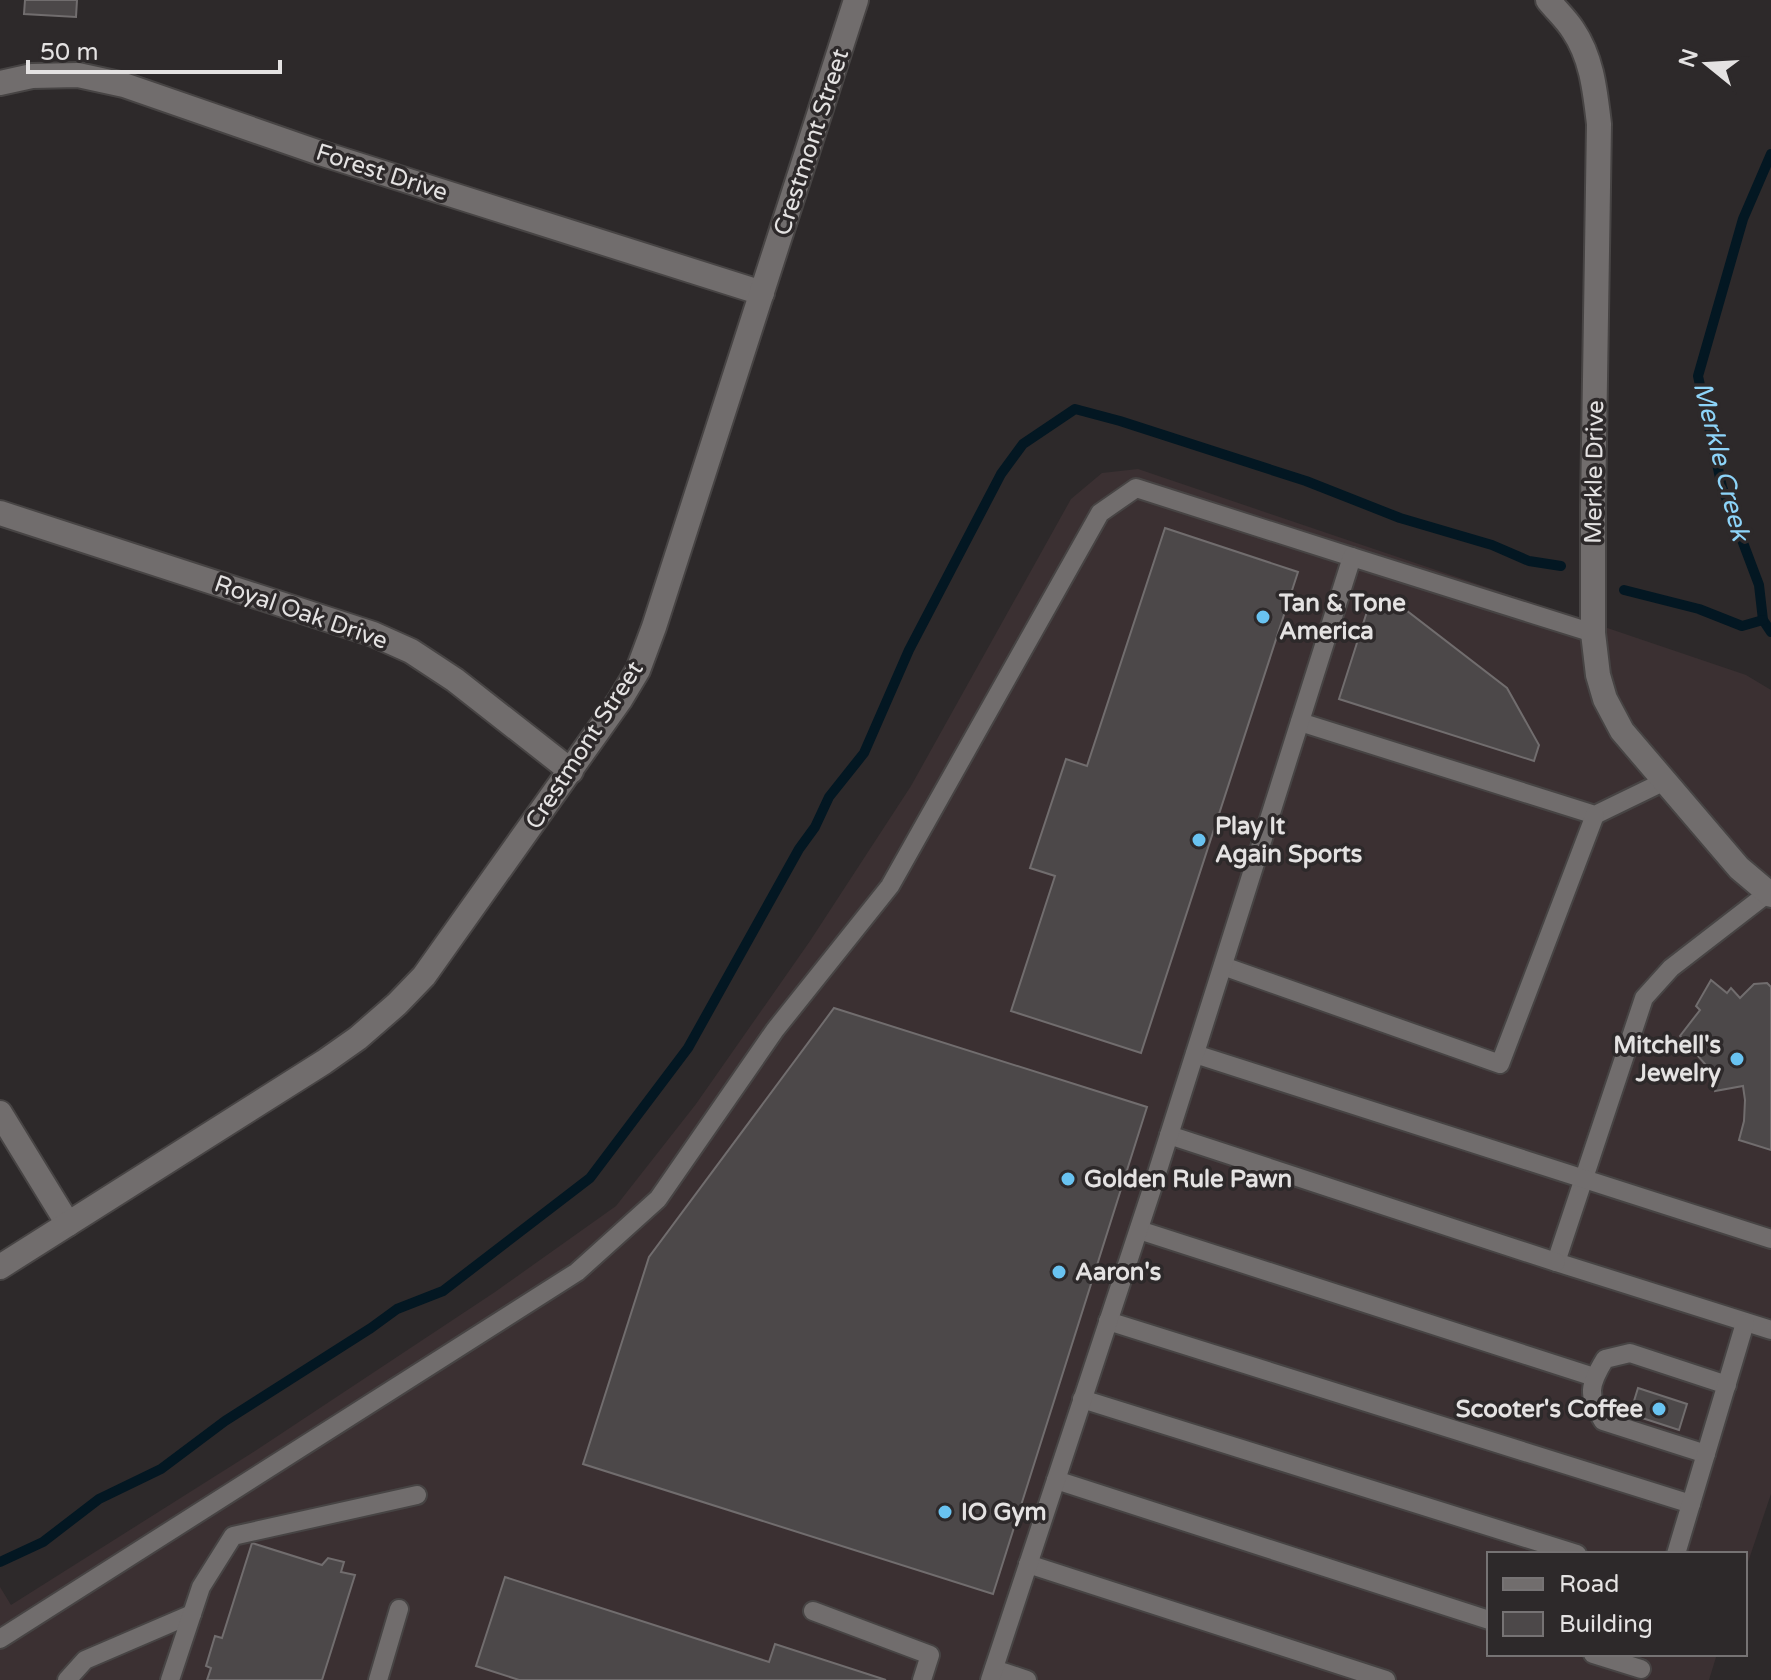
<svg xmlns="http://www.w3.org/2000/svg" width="1771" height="1680" font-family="'Varela Round',sans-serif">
  <rect width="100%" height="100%" fill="#2d292a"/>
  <path fill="#3b3032" d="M 1138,469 L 1746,675 L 1771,690 L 1771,1494 L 1745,1571 L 1745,1554 L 1489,1554 L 1489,1654 L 1717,1654 L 1709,1680 L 0,1680 L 0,1587 L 11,1605 L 255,1451 L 495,1292 L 616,1206 L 696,1104 L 810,941 L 911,786 L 1071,499 L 1102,473 Z"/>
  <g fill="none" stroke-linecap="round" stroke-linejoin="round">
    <g stroke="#031722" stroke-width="10">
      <path d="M 1771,154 L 1743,219 L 1698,376 L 1722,487 L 1759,585 L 1763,620 L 1771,632"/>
      <path d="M 1624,590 L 1699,609 L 1742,626 L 1763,620"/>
      <path d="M 0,1562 L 43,1542 L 99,1499 L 161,1469 L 225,1421 L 371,1328 L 397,1309 L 443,1291 L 590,1178 L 688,1048 L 799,849 L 815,827 L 829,797 L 864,753 L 909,650 L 1001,474 L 1023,444 L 1075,409 L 1120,421 L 1306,481 L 1400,518 L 1492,545 L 1529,561 L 1561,566"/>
    </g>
  </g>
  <g fill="#4c4849" stroke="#716d6e" stroke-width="2">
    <path d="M 25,0 L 77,0 L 76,17 L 24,14 Z"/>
    <path d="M 1165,528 L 1298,572 L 1141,1053 L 1011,1011 L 1055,876 L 1030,868 L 1066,759 L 1087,766 Z"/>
    <path d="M 1372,596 L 1398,604 L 1507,688 L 1539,745 L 1534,761 L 1339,699 Z"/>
    <path d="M 1711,980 L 1727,993 L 1731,988 L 1740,998 L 1754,984 L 1767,983 L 1771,987 L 1771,1150 L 1739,1140 L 1744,1121 L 1745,1100 L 1743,1086 L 1715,1091 L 1713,1076 L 1706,1065 L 1680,1036 L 1700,1010 L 1696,1006 Z"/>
    <path d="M 834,1008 L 1147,1107 L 993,1594 L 583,1464 L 649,1257 Z"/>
    <path d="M 1638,1388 L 1687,1404 L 1679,1430 L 1630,1414 Z"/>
    <path d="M 252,1543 L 322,1565 L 328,1558 L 344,1562 L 341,1572 L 355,1575 L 322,1680 L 207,1680 L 211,1668 L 206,1666 L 215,1636 L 222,1638 Z"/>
    <path d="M 505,1577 L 769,1662 L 775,1644 L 886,1680 L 519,1680 L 476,1666 Z"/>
  </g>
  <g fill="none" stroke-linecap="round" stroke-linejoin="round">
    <defs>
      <g id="lane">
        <path d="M 1300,722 L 1595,815 L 1665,781"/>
        <path d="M 1768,893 L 1671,968 L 1644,998 L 1556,1262 L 1771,1330"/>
        <path d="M 1223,966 L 1500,1064 L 1595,815"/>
        <path d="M 1195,1054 L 1771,1239"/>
        <path d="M 1169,1135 L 1556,1262"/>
        <path d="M 1139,1230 L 1594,1377"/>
        <path d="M 1108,1321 L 1691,1504"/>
        <path d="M 1082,1399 L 1577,1554"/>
        <path d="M 1706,1454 L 1603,1421 C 1587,1395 1589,1385 1605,1359 L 1630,1353 L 1727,1385"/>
        <path d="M 1056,1480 L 1489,1620"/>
        <path d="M 1676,1554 L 1745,1323"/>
        <path d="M 1028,1564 L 1386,1680"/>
        <path d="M 813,1611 L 930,1655 L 922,1680"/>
        <path d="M 0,1639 L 577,1272 L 658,1199 L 775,1030 L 890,886 L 1100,513 L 1136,488 L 1352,557"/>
        <path d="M 1593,1654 L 1641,1669"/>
        <path d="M 994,1669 L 1027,1680"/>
        <path d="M 67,1680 L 85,1660 L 192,1614"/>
        <path d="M 170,1680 L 201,1587 L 233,1536 L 417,1495"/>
        <path d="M 378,1680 L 399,1609"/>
        <path d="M 990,1680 L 1151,1192 L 1352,557 L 1593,633"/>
      </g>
      <g id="street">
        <path d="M 1548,0 C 1556,10 1566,19 1573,30 C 1592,58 1595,91 1599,124 L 1593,507 L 1593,633 L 1598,675 L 1605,699 L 1622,731 L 1739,868 L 1771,895"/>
        <path d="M 0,83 L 32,76 L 78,75 L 124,85 L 317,152 L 762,293"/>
        <path d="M 0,513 L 373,634 L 411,651 L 455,680 L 571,771"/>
        <path d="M 0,1113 L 68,1224"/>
        <path d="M 0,1267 L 324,1062 L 358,1038 L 397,1004 L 424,976 L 620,700 L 638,670 L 654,627 L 856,0"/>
      </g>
    </defs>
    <use href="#lane" stroke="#474444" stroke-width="22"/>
    <use href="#street" stroke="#474444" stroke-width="28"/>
    <use href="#lane" stroke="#716d6d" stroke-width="18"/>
    <use href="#street" stroke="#716d6d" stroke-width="24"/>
  </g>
  <g fill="#69c3f1" stroke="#2d292a" stroke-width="3">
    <circle cx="1263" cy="617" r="8"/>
    <circle cx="1199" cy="840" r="8"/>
    <circle cx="1737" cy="1059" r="8"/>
    <circle cx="1068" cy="1179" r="8"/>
    <circle cx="1059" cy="1272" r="8"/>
    <circle cx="1659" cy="1409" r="8"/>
    <circle cx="945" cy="1512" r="8"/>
  </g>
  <g text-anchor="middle" stroke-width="7" stroke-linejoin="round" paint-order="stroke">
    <g font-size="24" fill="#e4e2e2" stroke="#2d292a">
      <text transform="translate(811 142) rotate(-72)" y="8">Crestmont Street</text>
      <text transform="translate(382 172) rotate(18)" y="8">Forest Drive</text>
      <text transform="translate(1594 472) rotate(-89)" y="8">Merkle Drive</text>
      <text transform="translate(301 612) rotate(19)" y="8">Royal Oak Drive</text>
      <text transform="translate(584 745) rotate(-57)" y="8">Crestmont Street</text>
    </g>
    <g font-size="24" font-weight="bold" fill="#e4e2e2" stroke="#2d292a" text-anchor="start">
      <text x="1279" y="611">Tan &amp; Tone<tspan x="1279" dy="28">America</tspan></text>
      <text x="1215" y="834">Play It<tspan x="1215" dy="28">Again Sports</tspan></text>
      <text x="1721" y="1053" text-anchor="end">Mitchell's<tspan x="1721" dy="28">Jewelry</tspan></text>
      <text x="1084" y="1187">Golden Rule Pawn</text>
      <text x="1075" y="1280">Aaron's</text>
      <text x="1643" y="1417" text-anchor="end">Scooter's Coffee</text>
      <text x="961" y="1520">IO Gym</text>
    </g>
    <g font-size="26" font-style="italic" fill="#8dd4f9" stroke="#2d292a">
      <text transform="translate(1722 461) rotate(76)" y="9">Merkle Creek</text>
    </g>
  </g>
  <rect x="1487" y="1552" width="260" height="104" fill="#2d292a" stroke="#767374" stroke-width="2"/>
  <rect x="1503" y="1578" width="40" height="12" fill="#716d6d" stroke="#767374" stroke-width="2"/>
  <text x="1559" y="1592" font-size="24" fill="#e4e2e2">Road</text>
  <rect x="1503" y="1612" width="40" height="24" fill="#4c4849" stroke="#767374" stroke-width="2"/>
  <text x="1559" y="1632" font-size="24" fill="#e4e2e2">Building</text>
  <g transform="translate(1707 64) rotate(288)" stroke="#2d292a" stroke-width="6" paint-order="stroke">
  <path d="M0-6L14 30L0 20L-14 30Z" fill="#e4e2e2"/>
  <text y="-12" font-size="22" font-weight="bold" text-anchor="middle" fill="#e4e2e2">N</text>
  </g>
  <path d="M28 60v12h252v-12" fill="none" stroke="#e4e2e2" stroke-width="4"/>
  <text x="40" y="60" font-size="24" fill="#e4e2e2" stroke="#2d292a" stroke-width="6" paint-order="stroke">50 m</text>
</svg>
